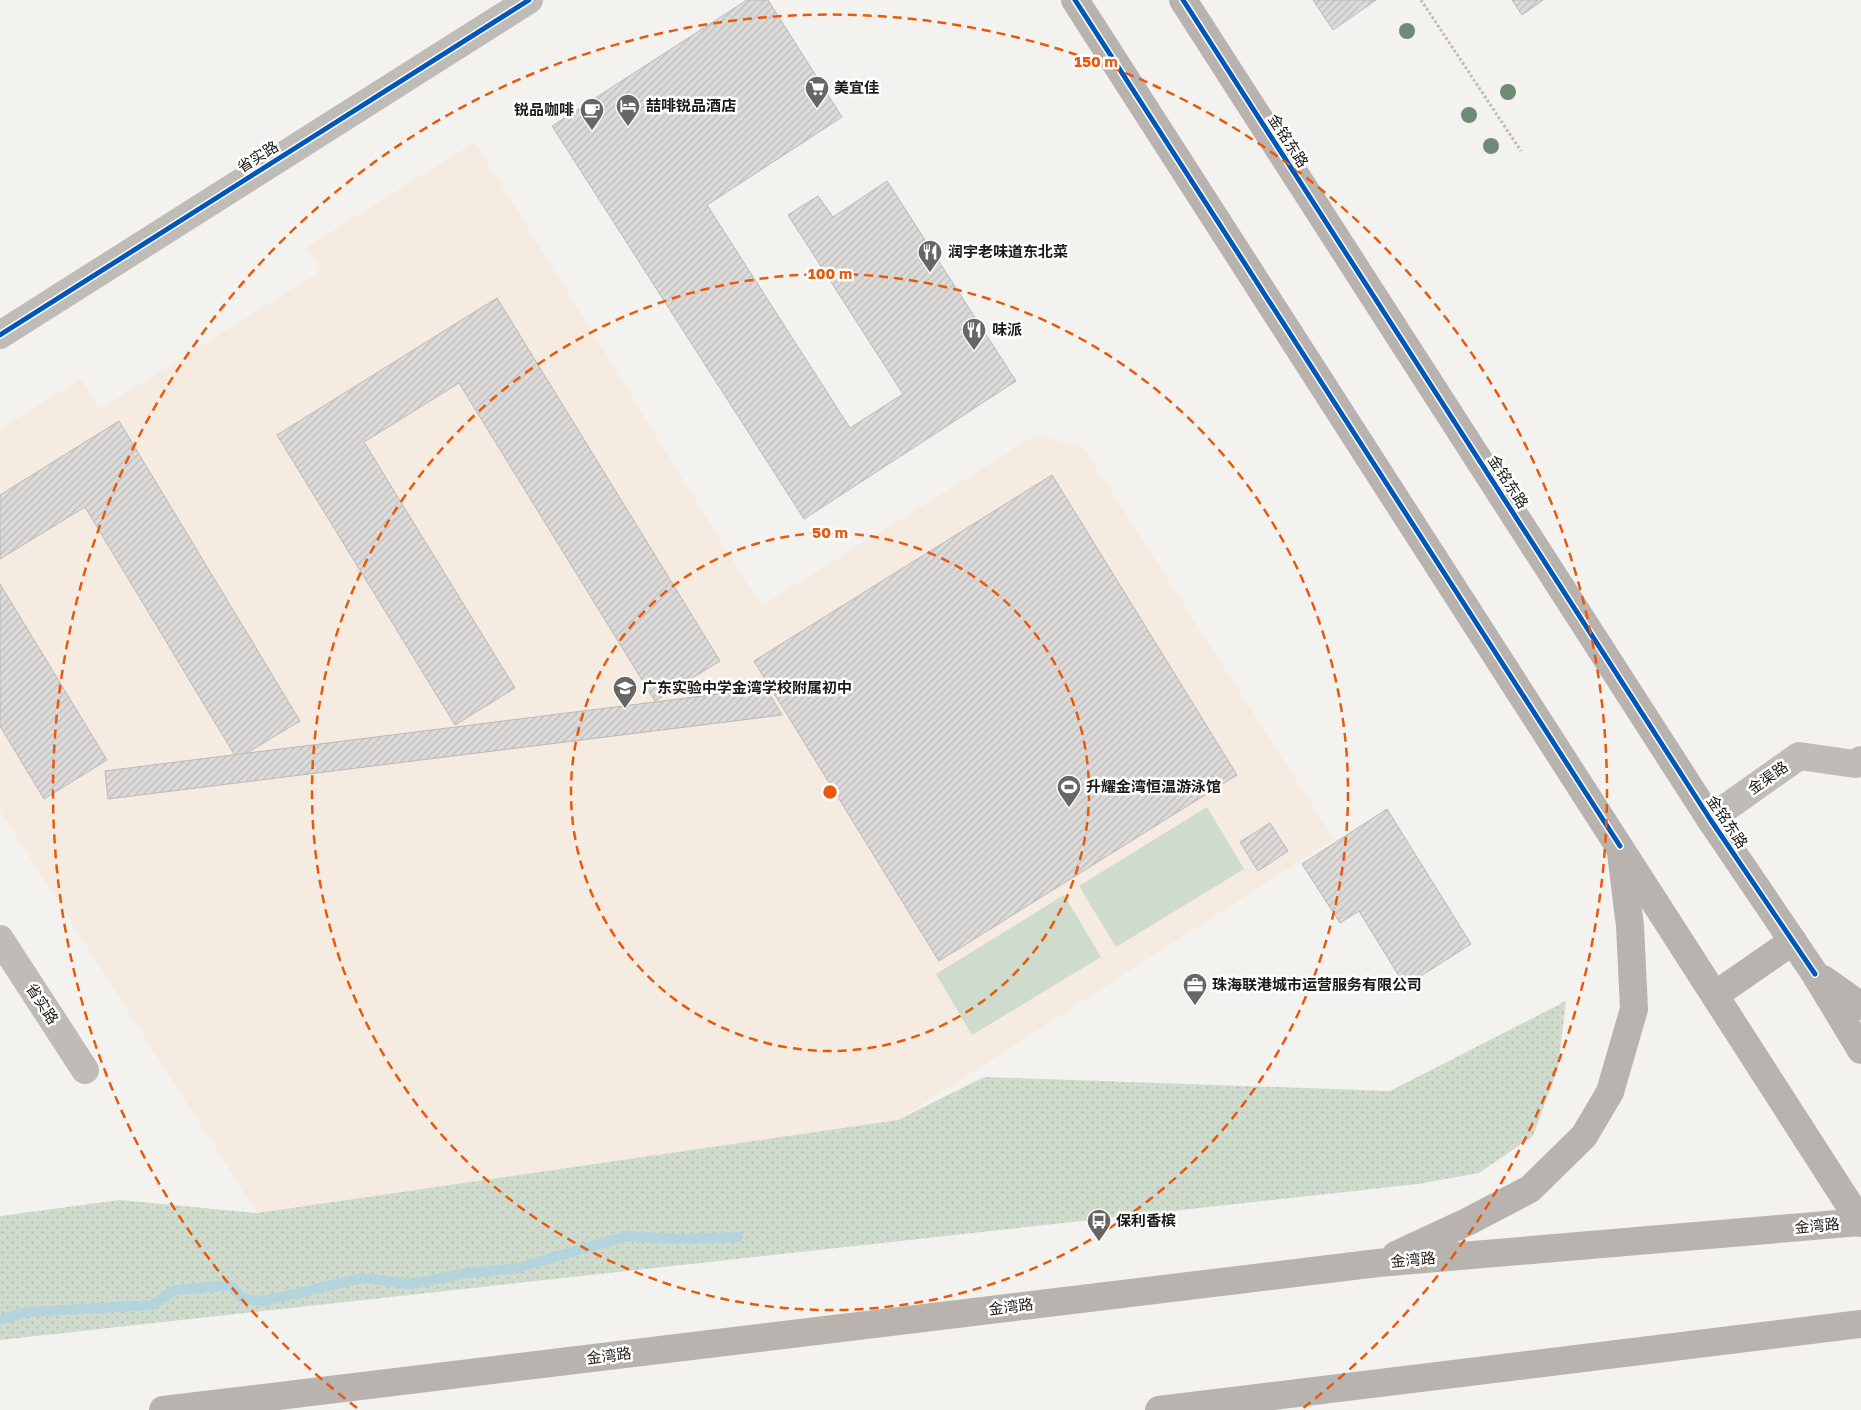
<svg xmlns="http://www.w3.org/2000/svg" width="1861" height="1410" font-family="'Golos Text','Noto Sans SC',sans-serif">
  <defs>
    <pattern id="grass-dots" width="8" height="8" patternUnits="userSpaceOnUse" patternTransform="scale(1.25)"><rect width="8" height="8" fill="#cfdbcd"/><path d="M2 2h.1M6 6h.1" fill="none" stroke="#b1bbaf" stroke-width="1.8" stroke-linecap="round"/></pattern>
    <pattern id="building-hatch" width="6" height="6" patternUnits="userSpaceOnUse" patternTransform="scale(1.25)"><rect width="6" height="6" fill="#dddbd9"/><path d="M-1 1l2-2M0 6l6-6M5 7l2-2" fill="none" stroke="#bdbbba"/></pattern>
  </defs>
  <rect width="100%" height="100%" fill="#f4f2ef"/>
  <path fill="#f6ebe0" d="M 475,142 L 761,606 L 1036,435 L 1083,447 L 1334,839 L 898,1120 L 257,1213 L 0,811 L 0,429 L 81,379 L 100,409 L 321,271 L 307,247 Z"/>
  <path fill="url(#grass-dots)" d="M 1566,1001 L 1558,1068 L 1533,1136 L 1479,1173 L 1418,1184 L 0,1340 L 0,1216 L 120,1200 L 257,1213 L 898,1120 L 984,1077 L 1390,1091 Z"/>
  <g fill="#cfdbcd">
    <path d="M 1207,807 L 1244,869 L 1116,947 L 1079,886 Z"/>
    <path d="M 1064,895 L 1101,957 L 972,1035 L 936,974 Z"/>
  </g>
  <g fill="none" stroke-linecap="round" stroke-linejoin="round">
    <path stroke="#b4d3dc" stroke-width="10" d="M 0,1320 L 27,1312 L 152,1305 L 175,1290 L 230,1285 L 243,1299 L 265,1301 L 362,1278 L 411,1284 L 466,1273 L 517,1268 L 627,1236 L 678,1239 L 738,1237"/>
  </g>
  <g fill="url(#building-hatch)" stroke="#bab9b6">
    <path d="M 747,0 L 768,0 L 842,117 L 707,205 L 850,428 L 903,394 L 788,215 L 818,196 L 833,217 L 887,181 L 1016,381 L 804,519 L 552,126 Z"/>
    <path d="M 1313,0 L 1376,0 L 1333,30 Z"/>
    <path d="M 1512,0 L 1543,0 L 1522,15 Z"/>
    <path d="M 497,298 L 720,661 L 655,701 L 459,383 L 364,442 L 515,688 L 455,725 L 277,435 Z"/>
    <path d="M 119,421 L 300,721 L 237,759 L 85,507 L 0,559 L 0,495 Z"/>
    <path d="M 1052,475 L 1237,775 L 939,961 L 754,661 Z"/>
    <path d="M 0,584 L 107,760 L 44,799 L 0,726 Z"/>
    <path d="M 766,688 L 782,715 L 108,799 L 105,771 Z"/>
    <path d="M 1387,809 L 1471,944 L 1405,986 L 1359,911 L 1340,923 L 1302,864 Z"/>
    <path d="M 1270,823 L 1288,851 L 1258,871 L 1240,842 Z"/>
  </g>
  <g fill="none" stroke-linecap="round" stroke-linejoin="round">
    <path stroke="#bdbab6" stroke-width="3" stroke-dasharray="2.5 2.5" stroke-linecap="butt" d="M 1421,0 L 1521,151"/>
    <g stroke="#bfbbb6" stroke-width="28">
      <path d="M 0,335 L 529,0"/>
      <path d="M 1710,819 L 1799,756 L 1855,764 L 1861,760"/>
      <path d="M 0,939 L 85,1070"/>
    </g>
    <g stroke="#b8b3ae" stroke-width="28">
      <path d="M 1075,0 L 1861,1223"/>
      <path d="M 1183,0 L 1710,819 L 1815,974 L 1861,1050"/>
      <path d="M 1823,979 L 1861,1006"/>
      <path d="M 1715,995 L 1793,941"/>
      <path d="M 1396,1255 L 1469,1221 L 1530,1189 L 1584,1136 L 1610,1092 L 1634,1009 L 1630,926 L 1621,853"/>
      <path d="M 163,1410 L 1378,1263 L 1861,1222"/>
      <path d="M 1159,1410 L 1861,1324"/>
    </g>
    <defs>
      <g id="cycleway">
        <path d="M 1075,0 L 1620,846"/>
        <path d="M 1183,0 L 1710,819 L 1815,974"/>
        <path d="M 0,335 L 529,0"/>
      </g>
    </defs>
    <use href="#cycleway" stroke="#fff" stroke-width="8"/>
    <use href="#cycleway" stroke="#0057b8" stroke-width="5"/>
  </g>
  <g fill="#708b75">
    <circle cx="1407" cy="31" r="8"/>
    <circle cx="1508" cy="92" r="8"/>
    <circle cx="1469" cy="115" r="8"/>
    <circle cx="1491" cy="146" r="8"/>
  </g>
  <g fill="none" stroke="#e8590c" stroke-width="2.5" stroke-dasharray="9 6">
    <circle cx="830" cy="792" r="259"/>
    <circle cx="830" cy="792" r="518"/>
    <path d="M357 1408A777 777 0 1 1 1303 1408"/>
  </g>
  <defs>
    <symbol id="supermarket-pin" viewBox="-11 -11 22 30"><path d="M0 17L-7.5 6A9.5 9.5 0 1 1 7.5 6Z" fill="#686663" stroke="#fff"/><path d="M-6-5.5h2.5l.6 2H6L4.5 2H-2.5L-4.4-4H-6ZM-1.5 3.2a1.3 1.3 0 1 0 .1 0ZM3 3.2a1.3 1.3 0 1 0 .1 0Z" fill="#fff"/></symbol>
    <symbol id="hotel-pin" viewBox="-11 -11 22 30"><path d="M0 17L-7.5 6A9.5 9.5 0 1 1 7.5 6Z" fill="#686663" stroke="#fff"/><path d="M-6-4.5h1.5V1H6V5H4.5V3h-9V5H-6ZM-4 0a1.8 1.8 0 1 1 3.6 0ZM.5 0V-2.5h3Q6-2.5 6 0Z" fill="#fff"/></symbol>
    <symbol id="cafe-pin" viewBox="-11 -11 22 30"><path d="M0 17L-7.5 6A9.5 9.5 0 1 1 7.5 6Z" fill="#686663" stroke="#fff"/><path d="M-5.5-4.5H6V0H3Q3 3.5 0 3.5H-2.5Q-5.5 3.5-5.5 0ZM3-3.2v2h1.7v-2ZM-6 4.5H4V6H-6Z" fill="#fff"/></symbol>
    <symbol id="restaurant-pin" viewBox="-11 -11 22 30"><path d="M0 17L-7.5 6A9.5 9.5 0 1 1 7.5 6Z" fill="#686663" stroke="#fff"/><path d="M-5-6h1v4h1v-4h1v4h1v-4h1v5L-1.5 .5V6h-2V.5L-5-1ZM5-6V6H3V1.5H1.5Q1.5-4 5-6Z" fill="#fff"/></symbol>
    <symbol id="school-pin" viewBox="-11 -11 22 30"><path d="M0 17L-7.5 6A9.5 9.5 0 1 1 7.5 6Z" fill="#686663" stroke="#fff"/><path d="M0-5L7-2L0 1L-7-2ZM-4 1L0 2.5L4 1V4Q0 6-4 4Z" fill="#fff"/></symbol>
    <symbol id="stadium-pin" viewBox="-11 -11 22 30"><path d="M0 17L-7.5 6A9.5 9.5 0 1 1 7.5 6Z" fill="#686663" stroke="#fff"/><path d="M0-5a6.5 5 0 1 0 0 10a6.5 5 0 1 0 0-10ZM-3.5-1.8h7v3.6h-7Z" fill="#fff"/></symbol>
    <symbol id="office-pin" viewBox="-11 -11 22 30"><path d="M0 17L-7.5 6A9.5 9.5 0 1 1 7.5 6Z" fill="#686663" stroke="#fff"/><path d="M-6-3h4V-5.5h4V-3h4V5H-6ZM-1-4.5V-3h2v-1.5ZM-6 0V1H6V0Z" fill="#fff"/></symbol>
    <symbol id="bus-pin" viewBox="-11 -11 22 30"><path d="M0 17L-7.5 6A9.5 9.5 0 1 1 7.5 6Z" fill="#686663" stroke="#fff"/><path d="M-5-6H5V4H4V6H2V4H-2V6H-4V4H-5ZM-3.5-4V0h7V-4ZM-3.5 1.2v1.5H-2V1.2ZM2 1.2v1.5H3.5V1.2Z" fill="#fff"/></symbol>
  </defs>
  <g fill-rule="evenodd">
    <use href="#supermarket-pin" x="803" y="74" width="28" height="38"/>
    <use href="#hotel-pin" x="614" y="92" width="28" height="38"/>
    <use href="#cafe-pin" x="578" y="96" width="28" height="38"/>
    <use href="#restaurant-pin" x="916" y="238" width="28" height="38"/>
    <use href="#restaurant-pin" x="960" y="316" width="28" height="38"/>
    <use href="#school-pin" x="611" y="674" width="28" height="38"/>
    <use href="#stadium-pin" x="1055" y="773" width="28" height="38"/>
    <use href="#office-pin" x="1181" y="971" width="28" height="38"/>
    <use href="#bus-pin" x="1085" y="1207" width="28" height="38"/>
  </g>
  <g text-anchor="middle" stroke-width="5" stroke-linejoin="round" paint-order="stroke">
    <g font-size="15" font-weight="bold" fill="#1c1a18" stroke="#fff" text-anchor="start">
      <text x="834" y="93">美宜佳</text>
      <text x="646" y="111">喆啡锐品酒店</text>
      <text x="574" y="115" text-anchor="end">锐品咖啡</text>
      <text x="948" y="257">润宇老味道东北菜</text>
      <text x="992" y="335">味派</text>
      <text x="642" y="693">广东实验中学金湾学校附属初中</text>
      <text x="1086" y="792">升耀金湾恒温游泳馆</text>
      <text x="1212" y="990">珠海联港城市运营服务有限公司</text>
      <text x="1116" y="1226">保利香槟</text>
    </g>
    <g font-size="15" fill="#1c1a18" stroke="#fff">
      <text transform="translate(1288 141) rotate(57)" y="5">金铭东路</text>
      <text transform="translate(258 157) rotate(-32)" y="5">省实路</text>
      <text transform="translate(1508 482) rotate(57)" y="5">金铭东路</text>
      <text transform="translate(1768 778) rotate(-35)" y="5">金渠路</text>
      <text transform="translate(1727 822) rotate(56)" y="5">金铭东路</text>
      <text transform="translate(42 1004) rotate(57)" y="5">省实路</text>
      <text transform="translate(1817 1226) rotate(-5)" y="5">金湾路</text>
      <text transform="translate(1413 1260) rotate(-5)" y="5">金湾路</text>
      <text transform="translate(1011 1307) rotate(-7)" y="5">金湾路</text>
      <text transform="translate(609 1356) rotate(-7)" y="5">金湾路</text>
    </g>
  </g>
  <circle cx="830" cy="792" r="8" fill="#e8590c" stroke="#fff" stroke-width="2.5"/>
  <g font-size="15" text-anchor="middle" font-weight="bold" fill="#e8590c" stroke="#fff" stroke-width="5" stroke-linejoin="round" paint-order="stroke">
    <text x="1096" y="67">150 m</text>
    <text x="830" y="279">100 m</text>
    <text x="830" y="538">50 m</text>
  </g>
</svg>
